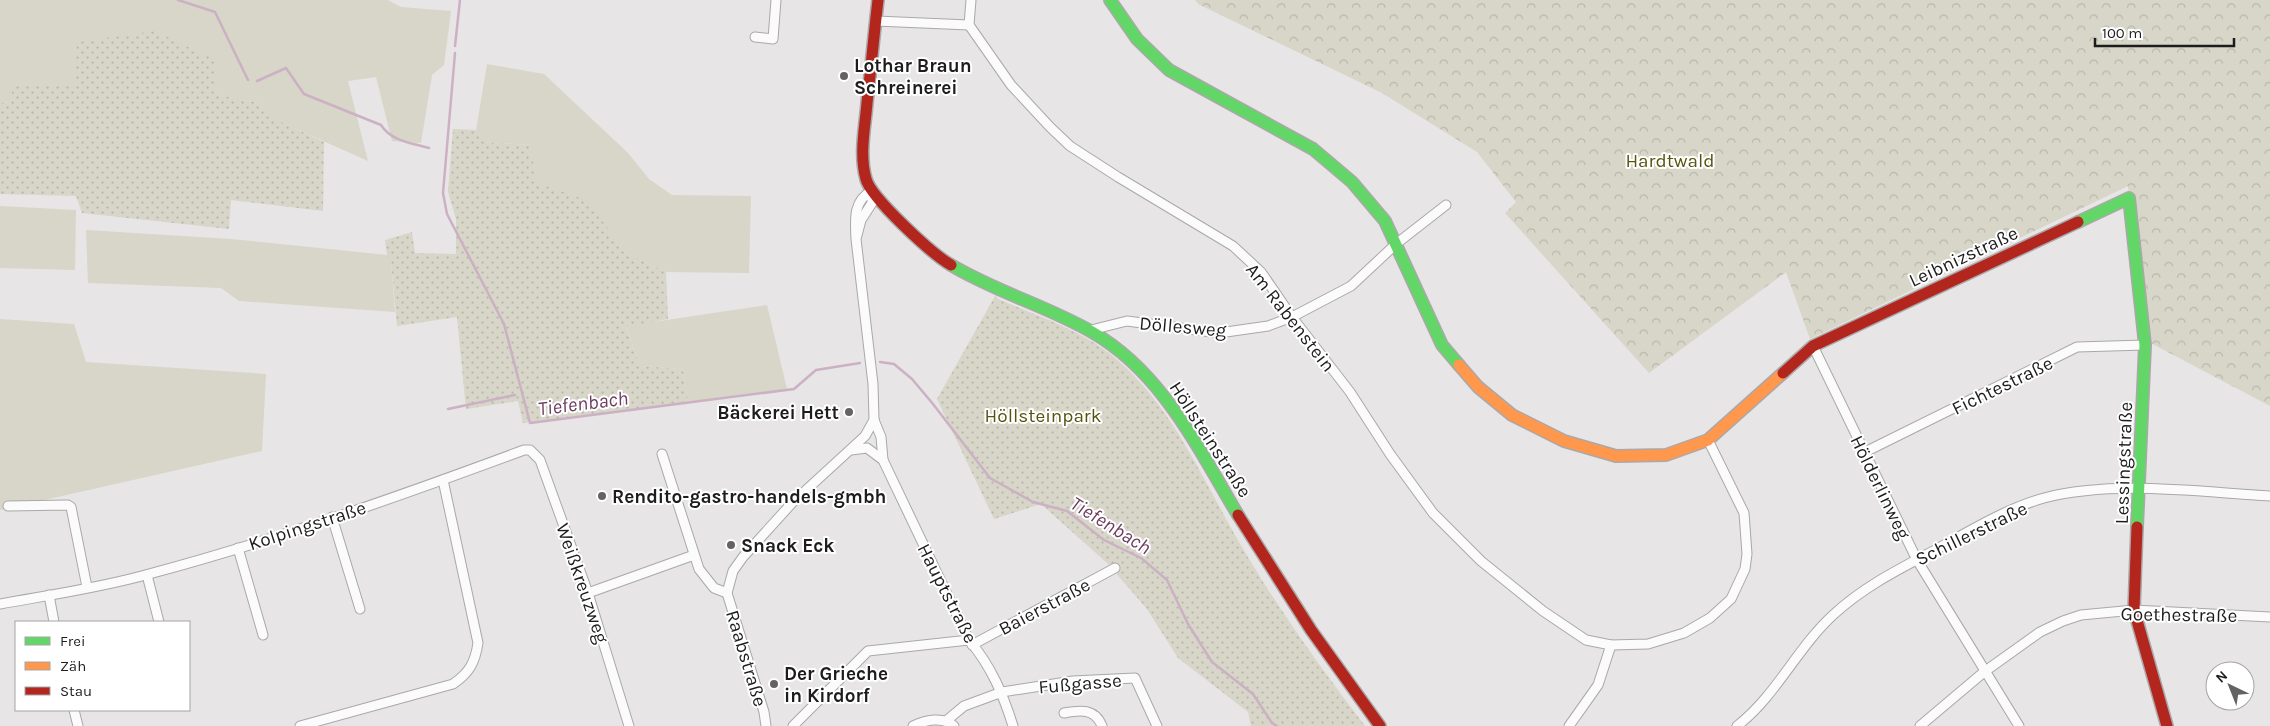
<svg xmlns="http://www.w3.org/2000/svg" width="2270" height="726" font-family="Karla,sans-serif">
  <defs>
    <pattern id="forest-crowns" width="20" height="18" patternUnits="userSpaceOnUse" patternTransform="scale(1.25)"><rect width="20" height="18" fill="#d7d6c8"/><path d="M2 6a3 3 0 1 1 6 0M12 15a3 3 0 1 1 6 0" fill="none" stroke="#b8b7ab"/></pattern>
    <pattern id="park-dots" width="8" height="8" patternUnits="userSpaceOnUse" patternTransform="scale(1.25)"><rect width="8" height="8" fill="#d7d6c8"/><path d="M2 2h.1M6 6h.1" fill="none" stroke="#b8b7ab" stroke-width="1.8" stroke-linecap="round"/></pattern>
  </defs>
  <rect width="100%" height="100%" fill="#e7e5e6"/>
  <g fill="#d7d6c8">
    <path d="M 0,0 L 388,0 L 401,7 L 451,11 L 444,65 L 432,75 L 421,143 L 392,141 L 376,77 L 348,81 L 368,161 L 276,120 L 258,103 L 213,94 L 12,84 L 12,102 L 0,103 Z"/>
    <path d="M 487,64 L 544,74 L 628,153 L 649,179 L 672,195 L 751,196 L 749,273 L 666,272 L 623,251 L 588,202 L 536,183 L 530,145 L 484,142 L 476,130 Z"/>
    <path d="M 0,206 L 76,210 L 75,270 L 0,268 Z"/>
    <path d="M 86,230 L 231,239 L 387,255 L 391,261 L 395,312 L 239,301 L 221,288 L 88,283 Z"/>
    <path d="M 767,305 L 787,389 L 688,402 L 683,369 L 640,366 L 626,326 Z"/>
    <path d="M 0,319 L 74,324 L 86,362 L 266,374 L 262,451 L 0,510 Z"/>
  </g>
  <path fill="url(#forest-crowns)" d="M 1195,0 L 2270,0 L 2270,406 L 2145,340 L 2128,186 L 1810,339 L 1786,272 L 1649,373 L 1505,213 L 1516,202 L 1477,152 L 1382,93 L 1198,4 Z"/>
  <g fill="url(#park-dots)">
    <path d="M 155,31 L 214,59 L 214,94 L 258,103 L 277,120 L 324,142 L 323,211 L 231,200 L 229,229 L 82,213 L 76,196 L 0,194 L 0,103 L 12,102 L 12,84 L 74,86 L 77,42 Z"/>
    <path d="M 453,129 L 476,130 L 484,142 L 530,145 L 537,183 L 589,201 L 623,251 L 666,272 L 668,319 L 626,327 L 640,366 L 683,369 L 688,402 L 523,423 L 518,401 L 466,409 L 457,317 L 397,326 L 391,261 L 387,255 L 385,240 L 412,232 L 415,253 L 456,254 L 456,219 L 448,192 Z"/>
    <path d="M 999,289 L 996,298 C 1032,314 1073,327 1105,350 C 1169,398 1200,475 1239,542 C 1276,606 1320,667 1365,726 L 1251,726 L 1248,712 L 1178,658 L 1147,609 L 1107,563 L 1041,504 L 994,519 L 937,399 Z"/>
  </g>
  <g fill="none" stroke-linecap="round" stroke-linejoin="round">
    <g stroke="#ccb1c4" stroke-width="2.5">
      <path d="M 178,0 L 215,12 L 248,80"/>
      <path d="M 455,46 L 460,0"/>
      <path d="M 455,53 L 443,193 L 447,214 L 504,324 L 530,423 L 794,389 L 816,370 L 860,363"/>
      <path d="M 257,81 L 286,68 L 304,94 L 381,125 C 391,141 411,143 429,148"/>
      <path d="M 880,362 L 894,364 L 912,379 L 933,404 L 990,478 L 1033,502 L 1067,511 L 1104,540 L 1141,558 L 1167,580 L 1188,624 L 1212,662 L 1253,694 L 1272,723 L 1277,726"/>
      <path d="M 448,409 L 515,395"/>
    </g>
    <defs>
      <g id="street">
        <path d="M 971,0 L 969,25 L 1011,85 L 1050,127 L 1070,146 L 1118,177 L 1233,246 L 1261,272 L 1292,317 L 1350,392 L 1390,454 L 1433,513 L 1481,561 L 1543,611 L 1586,640 L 1611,645 L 1648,644 L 1684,633 L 1710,618 L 1731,599 L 1745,569 L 1747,554 L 1744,513 L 1708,440"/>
        <path d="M 876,21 L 969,25"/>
        <path d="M 755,37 L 773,39 L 776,0"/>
        <path d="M 1091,330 L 1127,321 L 1219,333 L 1268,326 L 1292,317 L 1351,286 L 1396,244 L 1446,205"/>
        <path d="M 1813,346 L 1917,560 L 2019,726"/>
        <path d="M 874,420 L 881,437 L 883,460 L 969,640 C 991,666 1003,694 1013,726"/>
        <path d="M 851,450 L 867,448 L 883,460"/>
        <path d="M 1865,452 L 2077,347 L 2145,345"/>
        <path d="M 662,454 L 699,569 L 714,588 L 727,593"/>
        <path d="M 8,506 L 68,505 L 71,507 L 87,587"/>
        <path d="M 332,517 L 360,609"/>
        <path d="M 238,548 L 263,635"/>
        <path d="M 147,575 L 159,622"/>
        <path d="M 588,593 L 694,555"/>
        <path d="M 49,595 L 54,622"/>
        <path d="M 0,604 C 49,595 100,588 149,574 C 276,540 400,496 524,450 L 530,450 L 540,460 L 588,593 L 629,726"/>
        <path d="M 972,645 L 1115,568"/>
        <path d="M 74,710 L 78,726"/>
        <path d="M 1064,713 C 1080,710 1095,708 1102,726"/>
        <path d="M 946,721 L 964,706 L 1002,692 L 1073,681 L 1135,678 L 1157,726"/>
        <path d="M 300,726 L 453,684 C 469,673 475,663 478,643 L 443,480"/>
        <path d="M 766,726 L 764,712 L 727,593 L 733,571 L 743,557 L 792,503 L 865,436 L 874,420 L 873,384 L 856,239 C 855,220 853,200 872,191 L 872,203 L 861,220 L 856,239"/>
        <path d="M 793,726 L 868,651 L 969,640"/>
        <path d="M 913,726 C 925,720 943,716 954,726"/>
        <path d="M 1569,726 L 1598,685 L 1611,645"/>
        <path d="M 1737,726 C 1776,696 1797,648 1833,615 C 1863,587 1899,569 1935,550 C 1970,531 2005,509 2044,498 C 2114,480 2198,492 2270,496"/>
        <path d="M 1920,726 L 1984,672 L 2040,632 L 2063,621 L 2081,615 L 2134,610 L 2270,617"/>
      </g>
      <g id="fast">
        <path d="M 1110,0 L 1137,39 L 1169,70 L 1313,149 L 1352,182 L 1385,221 L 1442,345 L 1459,365"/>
        <path d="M 2078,222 L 2129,198 L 2145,345 L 2137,527"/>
        <path d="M 951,265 C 996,292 1047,306 1092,332 C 1162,372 1198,448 1238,515"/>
      </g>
      <path id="slow" d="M 1459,365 L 1478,387 L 1512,415 L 1564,441 L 1616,456 L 1666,455 L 1708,440 L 1783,373"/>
      <g id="jam">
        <path d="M 878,0 C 874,34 871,68 867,103 C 865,128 859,154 866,179 C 871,198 932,254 951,265"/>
        <path d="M 1783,373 L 1813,346 L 2078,222"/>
        <path d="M 1238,515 L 1311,630 L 1380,726"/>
        <path d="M 2137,527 L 2134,610 L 2167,726"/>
      </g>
    </defs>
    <use href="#street" stroke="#aaa8a9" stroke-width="11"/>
    <use href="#fast" stroke="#aaa8a9" stroke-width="14"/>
    <use href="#slow" stroke="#aaa8a9" stroke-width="14"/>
    <use href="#jam" stroke="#aaa8a9" stroke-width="14"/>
    <use href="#street" stroke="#fbfbfb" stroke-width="9"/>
    <use href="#fast" stroke="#63d668" stroke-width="11"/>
    <use href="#slow" stroke="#ff974d" stroke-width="11"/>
    <use href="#jam" stroke="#b3261e" stroke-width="11"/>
  </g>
  <g fill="#646364" stroke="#fff" stroke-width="2">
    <circle cx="844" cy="76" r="5"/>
    <circle cx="849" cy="412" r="5"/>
    <circle cx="602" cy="496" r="5"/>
    <circle cx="731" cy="545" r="5"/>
    <circle cx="774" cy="684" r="5"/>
  </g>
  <g text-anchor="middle" stroke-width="4" stroke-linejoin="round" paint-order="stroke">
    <g font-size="19" font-weight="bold" fill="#1e1d1e" stroke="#fff" text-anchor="start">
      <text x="854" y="72">Lothar Braun<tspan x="854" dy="22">Schreinerei</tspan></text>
      <text x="839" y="419" text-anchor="end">Bäckerei Hett</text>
      <text x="612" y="503">Rendito-gastro-handels-gmbh</text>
      <text x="741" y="552">Snack Eck</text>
      <text x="784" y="680">Der Grieche<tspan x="784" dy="22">in Kirdorf</tspan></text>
    </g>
    <g font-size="19" fill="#58530e" stroke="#fff">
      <text x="1670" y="167">Hardtwald</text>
      <text x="1043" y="422">Höllsteinpark</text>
    </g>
    <g font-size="19" fill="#1e1d1e" stroke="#fff">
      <text transform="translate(1963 256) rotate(-25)" y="7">Leibnizstraße</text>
      <text transform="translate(1291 317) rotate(52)" y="7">Am Rabenstein</text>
      <text transform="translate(1183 326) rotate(5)" y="7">Döllesweg</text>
      <text transform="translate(2002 385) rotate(-26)" y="7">Fichtestraße</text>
      <text transform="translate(1211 439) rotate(57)" y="7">Höllsteinstraße</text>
      <text transform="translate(2123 463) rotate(-88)" y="7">Lessingstraße</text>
      <text transform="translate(1881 487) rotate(64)" y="7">Hölderlinweg</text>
      <text transform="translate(307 525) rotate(-18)" y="7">Kolpingstraße</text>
      <text transform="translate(1971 533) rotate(-26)" y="7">Schillerstraße</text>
      <text transform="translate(583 583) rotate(71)" y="7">Weißkreuzweg</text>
      <text transform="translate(948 593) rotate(63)" y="7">Hauptstraße</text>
      <text transform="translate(1044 606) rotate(-28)" y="7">Baierstraße</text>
      <text transform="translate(2179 614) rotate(1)" y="7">Goethestraße</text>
      <text transform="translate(747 658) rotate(73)" y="7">Raabstraße</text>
      <text transform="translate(1080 683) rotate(-5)" y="7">Fußgasse</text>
    </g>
    <g font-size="20" font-style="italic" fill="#6d3c60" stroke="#fff">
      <text transform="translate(583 403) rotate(-7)" y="7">Tiefenbach</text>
      <text transform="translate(1111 525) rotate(32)" y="7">Tiefenbach</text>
    </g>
  </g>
  <rect x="15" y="621" width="175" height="90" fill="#ffffff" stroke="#a5a5a5"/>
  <rect x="25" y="637" width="25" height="8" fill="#63d668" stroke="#a5a5a5"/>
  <text x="60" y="646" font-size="15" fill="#1e1d1e">Frei</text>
  <rect x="25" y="662" width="25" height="8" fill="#ff974d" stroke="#a5a5a5"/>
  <text x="60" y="671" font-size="15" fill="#1e1d1e">Zäh</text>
  <rect x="25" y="687" width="25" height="8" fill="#b3261e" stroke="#a5a5a5"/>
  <text x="60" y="696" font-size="15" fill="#1e1d1e">Stau</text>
  <g transform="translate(2230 686) rotate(317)"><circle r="24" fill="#ffffff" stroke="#a5a5a5"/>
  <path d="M0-4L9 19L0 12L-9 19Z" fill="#646364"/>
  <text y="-8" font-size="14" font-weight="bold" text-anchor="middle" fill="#1e1d1e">N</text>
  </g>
  <path d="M2095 38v8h139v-8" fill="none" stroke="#1e1d1e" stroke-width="2.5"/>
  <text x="2102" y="38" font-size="15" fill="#1e1d1e" stroke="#ffffff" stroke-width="4" paint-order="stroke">100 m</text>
</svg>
